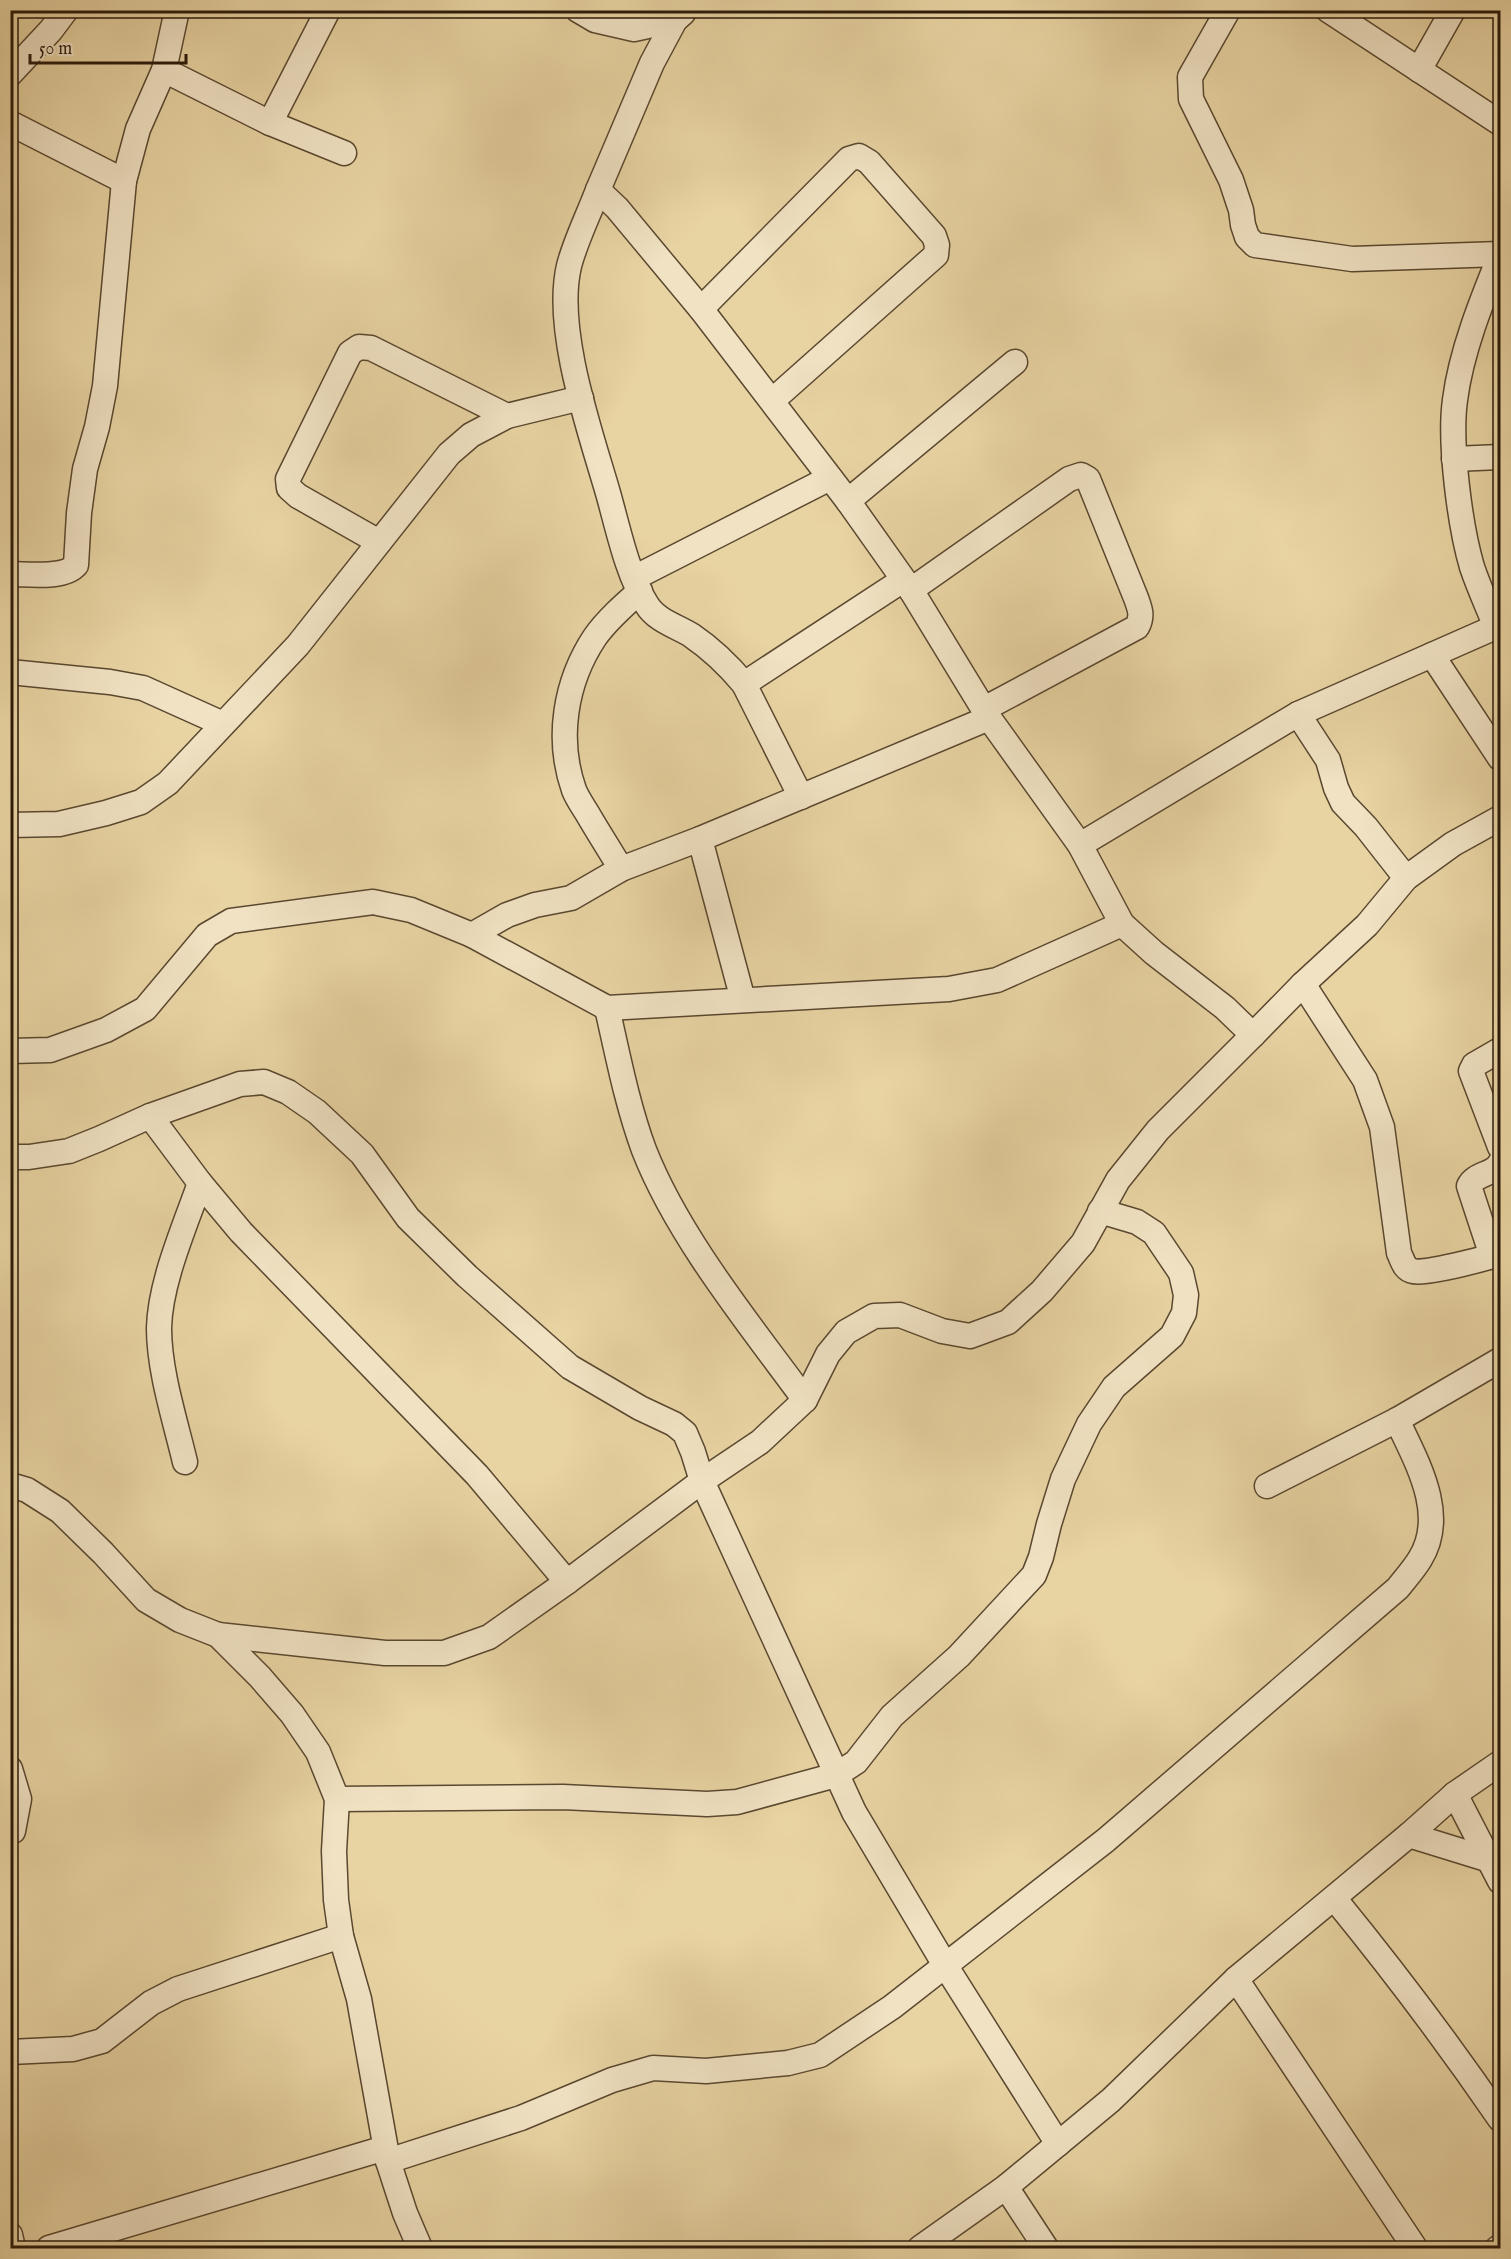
<svg xmlns="http://www.w3.org/2000/svg" width="1511" height="2259" font-family="'IM FELL English',serif">
  <rect width="100%" height="100%" fill="#e8d3a2"/>
  <filter id="stains"><feTurbulence type="fractalNoise" baseFrequency=".00333" numOctaves="4"/><feColorMatrix values="0 0 0 0 .2 0 0 0 0 .09 0 0 0 0 .02 0 0 0 .5 -.17"/></filter>
  <radialGradient id="worn" r=".72"><stop offset=".6" stop-color="#630" stop-opacity="0"/><stop offset="1" stop-color="#630" stop-opacity=".3"/></radialGradient>
  <g fill="none" stroke-linecap="round" stroke-linejoin="round">
    <defs>
      <g id="minor">
        <path d="M 578,10 L 595,20 L 634,29 L 675,20 L 683,13"/>
        <path d="M 1228,10 L 1190,77 L 1191,99 L 1231,180 L 1241,210 L 1243,225 L 1247,237 L 1255,245 L 1352,259 L 1500,254"/>
        <path d="M 1328,10 L 1500,123"/>
        <path d="M 675,20 L 652,63 L 598,190 L 617,208 L 701,309 L 848,501 L 911,590 L 989,718 L 1080,845 L 1298,714 L 1500,625"/>
        <path d="M 164,70 L 270,123 L 344,153"/>
        <path d="M 1419,70 L 1453,10"/>
        <path d="M 10,74 L 51,30 L 66,10"/>
        <path d="M 10,123 L 124,181"/>
        <path d="M 270,123 L 328,10"/>
        <path d="M 598,190 C 589,214 575,242 569,266 C 554,329 590,431 608,493 C 618,528 627,574 647,605 C 656,620 676,626 691,635 C 710,648 730,667 744,684 L 801,797"/>
        <path d="M 701,309 L 849,159 L 859,156 L 869,162 L 934,236 L 937,245 L 936,255 L 773,400"/>
        <path d="M 1454,459 L 1500,457"/>
        <path d="M 848,501 L 1015,362"/>
        <path d="M 379,542 L 298,496 L 289,488 L 288,479 L 350,353 L 359,347 L 371,348 L 507,416"/>
        <path d="M 10,574 C 28,574 64,579 76,565 L 79,513 L 85,469 L 97,427 L 105,386 L 124,181 L 138,129 L 164,70 L 177,10"/>
        <path d="M 634,578 L 830,478"/>
        <path d="M 911,590 L 1069,479 L 1081,475 L 1088,479 L 1136,598 C 1140,609 1143,616 1137,627 L 984,709"/>
        <path d="M 1496,627 C 1488,607 1479,588 1472,567 C 1460,526 1449,443 1455,400 C 1461,352 1482,300 1500,256"/>
        <path d="M 1432,655 L 1500,758"/>
        <path d="M 10,672 L 110,682 L 143,688 L 223,724"/>
        <path d="M 744,684 L 903,580"/>
        <path d="M 1298,714 L 1328,760 L 1336,788 L 1343,803 L 1366,827 L 1406,878"/>
        <path d="M 10,825 L 59,824 L 106,813 L 141,802 L 168,783 L 298,645 L 449,454 L 471,435 L 507,416 L 581,398"/>
        <path d="M 700,839 L 743,1000"/>
        <path d="M 1080,845 L 1122,924 L 1154,953 L 1225,1008 L 1253,1035 L 1303,984 L 1367,925 L 1406,878 L 1453,844 L 1500,818"/>
        <path d="M 621,869 C 611,852 600,835 590,818 C 585,809 578,800 574,790 C 556,739 565,682 595,637 C 607,620 624,605 640,591"/>
        <path d="M 472,935 L 507,915 L 535,905 L 571,898 L 621,869 L 700,839 L 989,718"/>
        <path d="M 1303,984 L 1365,1080 L 1382,1127 L 1399,1253 C 1403,1261 1404,1269 1413,1271 C 1424,1275 1486,1258 1500,1254"/>
        <path d="M 607,1008 C 618,1056 627,1104 644,1150 C 678,1237 750,1325 805,1400"/>
        <path d="M 1500,1050 L 1474,1065 L 1471,1071 L 1500,1147"/>
        <path d="M 10,1051 L 50,1050 L 106,1030 L 145,1009 L 207,935 L 231,921 L 373,902 L 411,910 L 472,935 L 607,1008 L 949,989 L 997,980 L 1122,924"/>
        <path d="M 150,1116 L 200,1183 L 241,1232 L 477,1475 L 567,1582"/>
        <path d="M 10,1157 L 29,1157 L 69,1151 L 99,1139 L 150,1116 L 240,1084 L 264,1082 L 288,1092 L 317,1112 L 362,1154 L 408,1218 L 467,1276 L 570,1367 L 640,1408 L 674,1424 L 685,1433 L 693,1452 L 702,1481 L 854,1812 L 945,1965 L 1058,2144"/>
        <path d="M 1492,1256 L 1469,1186 C 1475,1173 1494,1175 1500,1163"/>
        <path d="M 185,1462 C 175,1420 159,1371 159,1328 C 160,1282 185,1226 200,1183"/>
        <path d="M 10,1485 L 27,1490 L 60,1511 L 103,1553 L 146,1600 L 180,1620 L 218,1635 L 260,1677 L 292,1714 L 318,1752 L 337,1799 L 334,1851 L 336,1900 L 341,1936 L 359,1999 L 388,2161 L 405,2213 L 420,2248"/>
        <path d="M 1267,1486 L 1397,1420 L 1500,1360"/>
        <path d="M 218,1635 L 385,1653 L 444,1653 L 489,1637 L 567,1582 L 702,1481 L 760,1442 L 805,1400 L 828,1354 L 846,1332 L 874,1316 L 900,1315 L 942,1331 L 970,1336 L 1008,1322 L 1042,1291 L 1083,1243 L 1118,1180 L 1158,1130 L 1253,1035"/>
        <path d="M 10,1769 L 19,1799 L 13,1831 L 10,1832"/>
        <path d="M 1455,1794 L 1500,1881"/>
        <path d="M 337,1799 L 563,1797 L 707,1804 L 737,1802 L 836,1775 L 856,1762 L 892,1716 L 959,1656 L 1034,1575 L 1041,1557 L 1049,1524 L 1063,1479 L 1089,1424 L 1114,1387 L 1172,1336 L 1184,1313 L 1186,1295 L 1181,1273 L 1154,1233 L 1137,1222 L 1100,1211"/>
        <path d="M 1409,1835 L 1490,1860"/>
        <path d="M 1334,1898 C 1392,1969 1448,2043 1500,2119"/>
        <path d="M 1236,1979 L 1415,2248"/>
        <path d="M 10,2052 L 73,2049 L 102,2041 L 151,2003 L 178,1989 L 341,1936"/>
        <path d="M 388,2161 L 521,2118 L 612,2080 L 653,2068 L 706,2071 L 788,2063 L 820,2055 L 892,2007 L 1106,1840 L 1398,1588 C 1405,1579 1414,1569 1420,1559 C 1448,1514 1416,1461 1397,1420"/>
        <path d="M 1006,2187 L 1046,2248"/>
        <path d="M 10,2235 L 13,2248"/>
        <path d="M 49,2248 L 385,2148"/>
        <path d="M 920,2248 L 1006,2187 L 1111,2100 L 1236,1979 L 1409,1835 L 1455,1794 L 1500,1763"/>
        <path d="M 1498,2248 L 1500,2247"/>
      </g>
    </defs>
    <use href="#minor" stroke="#5a4830" stroke-width="27"/>
    <use href="#minor" stroke="#f0e2c3" stroke-width="24"/>
  </g>
  <rect width="1511" height="2259" fill="none" stroke="#e8d3a2" stroke-width="36"/>
  <rect x="12" y="12" width="1487" height="2235" fill="none" stroke="#2a1a0a" stroke-width="3"/>
  <rect x="18" y="18" width="1475" height="2223" fill="none" stroke="#2a1a0a" stroke-width="1.5"/>
  <path d="M30 54v9h156v-9" fill="none" stroke="#2a1a0a" stroke-width="3"/>
  <text x="39" y="54" font-size="18" fill="#2a1a0a" stroke="#f0e2c3" stroke-width="4.5" paint-order="stroke">50 m</text>
  <rect width="100%" height="100%" filter="url(#stains)"/>
  <rect width="100%" height="100%" fill="url(#worn)"/>
</svg>
